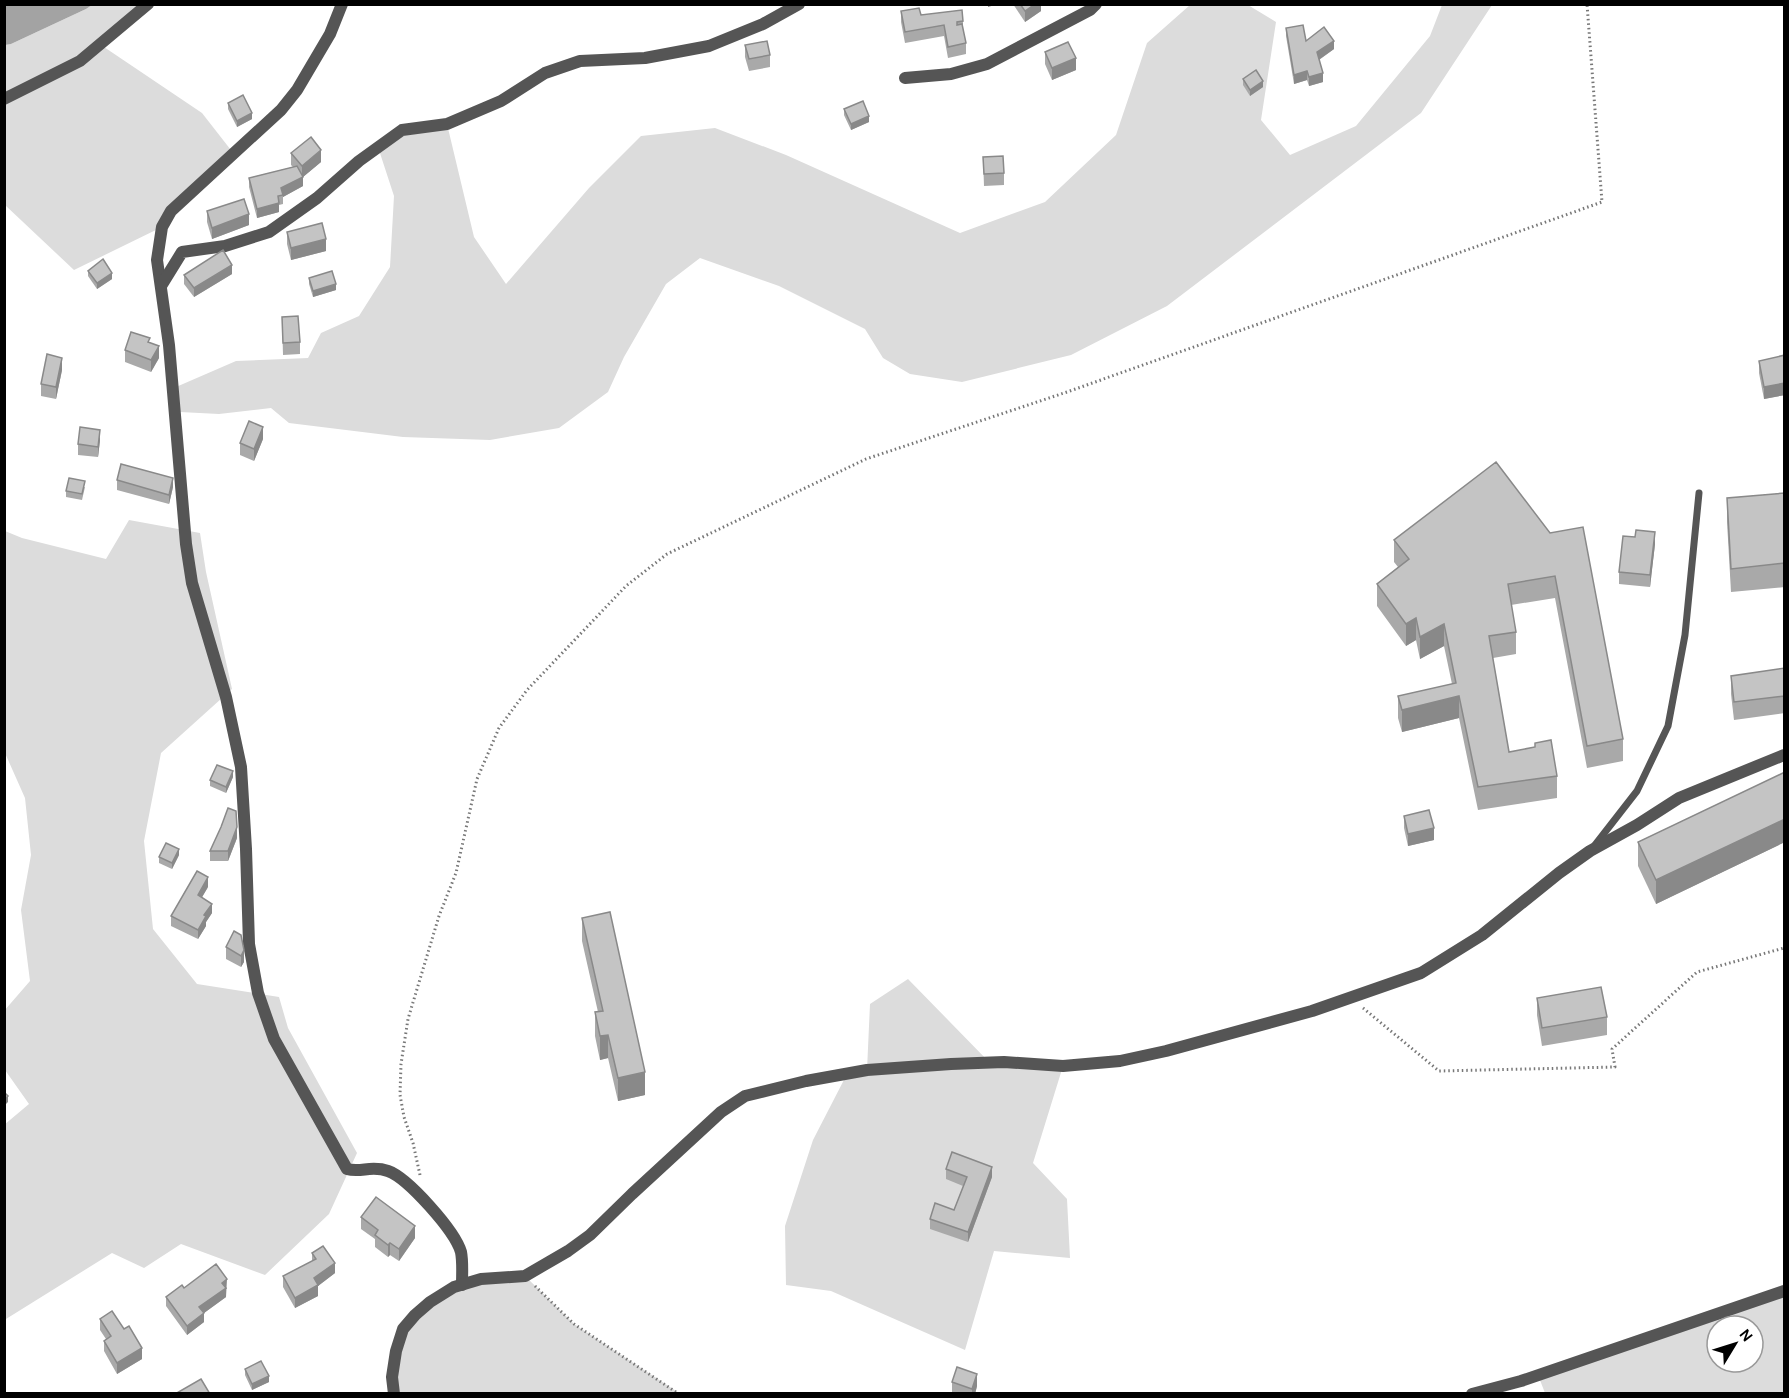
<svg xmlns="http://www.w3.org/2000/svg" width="1789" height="1398" font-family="Karla,sans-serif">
  <rect width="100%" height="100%" fill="#fff"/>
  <g fill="#dcdcdc" fill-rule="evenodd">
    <path d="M 92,5 L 148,5 L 101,45 L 202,113 L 234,154 L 162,227 L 74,270 L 5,205 L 4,45 L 11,44 L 86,9 Z"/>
    <path d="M 1190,5 L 1248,5 L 1276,22 L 1261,120 L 1290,155 L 1356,126 L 1430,36 L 1442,5 L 1492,5 L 1421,113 L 1167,306 L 1071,355 L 962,382 L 910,374 L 883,358 L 865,329 L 779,286 L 700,258 L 666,284 L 624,357 L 608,392 L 559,428 L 490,440 L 403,437 L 289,423 L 271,408 L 219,414 L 180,412 L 176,387 L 236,361 L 308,358 L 321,333 L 359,316 L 390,267 L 394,196 L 378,147 L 402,130 L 447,124 L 474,237 L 506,284 L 589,188 L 641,136 L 715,128 L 786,155 L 960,233 L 1045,202 L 1116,135 L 1147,43 Z"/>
    <path d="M 129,520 L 200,533 L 206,572 L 232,689 L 161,753 L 144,841 L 153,929 L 197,984 L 279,997 L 288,1028 L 357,1153 L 329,1214 L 265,1275 L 181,1244 L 144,1268 L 112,1253 L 6,1319 L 5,1322 L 4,1125 L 29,1104 L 5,1070 L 4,1011 L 30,981 L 21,910 L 31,855 L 25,798 L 5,753 L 5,531 L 22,538 L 106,559 Z"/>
    <path d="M 908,979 L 990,1063 L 1063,1066 L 1033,1163 L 1067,1199 L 1070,1258 L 994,1251 L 965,1350 L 831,1291 L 786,1285 L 785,1226 L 813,1140 L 847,1074 L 867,1070 L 870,1004 Z"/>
    <path d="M 525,1276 L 574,1324 L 679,1393 L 394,1394 L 403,1329 L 454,1287 Z"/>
    <path d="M 1784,1291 L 1784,1393 L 1545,1393 L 1538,1375 ZM 1717,1326 L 1753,1326 L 1753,1362 L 1717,1362 Z"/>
  </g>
  <path fill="#a3a3a3" d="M 4,5 L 5,4 L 92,5 L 86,9 L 11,44 L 5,45 Z"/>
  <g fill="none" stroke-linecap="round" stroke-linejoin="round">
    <g stroke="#777" stroke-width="3" stroke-dasharray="1.5 3" stroke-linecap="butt">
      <path d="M 1363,1008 L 1439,1071 L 1615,1067 L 1612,1049 L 1697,972 L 1784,948"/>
      <path d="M 420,1175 L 413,1143 L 404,1117 L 400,1095 L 401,1064 L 408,1019 L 439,916 L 456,873 L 477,779 L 499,728 L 527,690 L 626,586 L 667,554 L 866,459 L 1067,392 L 1602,202 L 1587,4"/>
      <path d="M 535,1286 L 574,1324 L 679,1394"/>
    </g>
    <path stroke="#555" stroke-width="7" d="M 1595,845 L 1637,791 L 1668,726 L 1685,635 L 1699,493"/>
    <g stroke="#555" stroke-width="12">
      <path d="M 342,4 L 330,34 L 297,90 L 281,110 L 171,211 L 162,227 L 157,260 L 169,345 L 186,544 L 192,583 L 226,697 L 241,767 L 246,849 L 249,944 L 258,993 L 274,1039 L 347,1169 C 361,1173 371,1165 388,1171 C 408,1178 455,1231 461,1252 C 463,1262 462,1274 462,1285"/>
      <path d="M 905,78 L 951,74 L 987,64 L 1090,10 L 1096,4"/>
      <path d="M 4,99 L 80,61 L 148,4"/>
      <path d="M 161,286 L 182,252 L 225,246 L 269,232 L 317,198 L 359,161 L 402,130 L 447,124 L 501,101 L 545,73 L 580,61 L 645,58 L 709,46 L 763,24 L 799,4"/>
      <path d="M 394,1394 L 392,1377 L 396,1351 L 403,1329 L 415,1315 L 430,1302 L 454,1287 L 481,1279 L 525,1276 L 568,1251 L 590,1235 L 632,1194 L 721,1112 L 745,1096 L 806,1081 L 867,1070 L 951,1064 L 1004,1062 L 1063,1066 L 1120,1061 L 1166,1051 L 1312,1011 L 1421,973 L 1482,935 L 1559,873 L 1590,851 L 1637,825 L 1679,798 L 1784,755"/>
      <path d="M 1472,1394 L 1521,1381 L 1784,1291"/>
    </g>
  </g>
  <g fill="#a9a9a9">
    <path d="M 1013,4 L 1041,4 L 1041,11 L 1025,22 Z"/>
    <path d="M 901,11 L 921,15 L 963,21 L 963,29 L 966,43 L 966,54 L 948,58 L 944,36 L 905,43 L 901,22 Z"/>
    <path d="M 1286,28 L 1306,41 L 1334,49 L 1319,60 L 1323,82 L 1309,86 L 1307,80 L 1294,84 L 1286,36 Z"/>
    <path d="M 745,45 L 770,55 L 770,67 L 749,71 L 745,57 Z"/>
    <path d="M 1045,52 L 1076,70 L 1052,80 L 1045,64 Z"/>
    <path d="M 1243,79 L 1263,87 L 1250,96 L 1243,85 Z"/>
    <path d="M 228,103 L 252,119 L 237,127 L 228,109 Z"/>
    <path d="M 844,109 L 869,122 L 851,130 L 844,115 Z"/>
    <path d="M 291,153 L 321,162 L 303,177 L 303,186 L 283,197 L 283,204 L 279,205 L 279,212 L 257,218 L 249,187 L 249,178 L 293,167 L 291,165 Z"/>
    <path d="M 983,157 L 1004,173 L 1004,185 L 984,186 Z"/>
    <path d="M 207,211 L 249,225 L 212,239 L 207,222 Z"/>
    <path d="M 287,232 L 326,251 L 291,260 L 287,244 Z"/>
    <path d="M 88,271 L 112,279 L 97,289 L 88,276 Z"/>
    <path d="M 232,274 L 194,297 L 184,284 L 184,275 Z"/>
    <path d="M 309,278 L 336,290 L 313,297 L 309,284 Z"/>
    <path d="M 282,317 L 300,342 L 300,354 L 283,355 Z"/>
    <path d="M 150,343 L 159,358 L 151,372 L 125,362 L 125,350 Z"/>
    <path d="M 1785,355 L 1785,395 L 1764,399 L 1759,373 L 1759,361 Z"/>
    <path d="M 62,370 L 56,399 L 41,396 L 41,384 Z"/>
    <path d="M 263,439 L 254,461 L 240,455 L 240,443 Z"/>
    <path d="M 100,440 L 98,457 L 78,455 L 78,444 Z"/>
    <path d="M 117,480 L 173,487 L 169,504 L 117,490 Z"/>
    <path d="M 85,487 L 82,500 L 66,497 L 66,491 Z"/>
    <path d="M 1785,493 L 1785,587 L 1731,592 L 1727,522 L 1727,498 Z"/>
    <path d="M 1550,533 L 1623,739 L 1623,761 L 1587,768 L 1555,598 L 1511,605 L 1516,632 L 1516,654 L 1493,658 L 1509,752 L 1535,747 L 1535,743 L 1557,776 L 1557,798 L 1478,810 L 1459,718 L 1402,732 L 1398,718 L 1398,696 L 1452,684 L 1444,646 L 1420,659 L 1416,640 L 1406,646 L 1377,606 L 1377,584 L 1398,567 L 1394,562 L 1394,540 Z"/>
    <path d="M 1635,537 L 1655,544 L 1650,587 L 1619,584 L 1619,572 Z"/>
    <path d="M 1785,668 L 1785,713 L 1734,720 L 1731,694 L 1731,676 Z"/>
    <path d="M 1785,772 L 1785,842 L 1656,904 L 1638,866 L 1638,842 Z"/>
    <path d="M 233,777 L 226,793 L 210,786 L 210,780 Z"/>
    <path d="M 1404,816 L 1434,840 L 1408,846 L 1404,828 Z"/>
    <path d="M 237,838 L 228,861 L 210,861 L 210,851 Z"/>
    <path d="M 179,855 L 172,869 L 159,863 L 159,857 Z"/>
    <path d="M 208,887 L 202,897 L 212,913 L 206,922 L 206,926 L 198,939 L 171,926 L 171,916 Z"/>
    <path d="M 582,918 L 645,1095 L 618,1101 L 608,1058 L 600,1060 L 595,1036 L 595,1012 L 598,1012 L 582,941 Z"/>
    <path d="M 234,931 L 244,962 L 241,967 L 226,959 L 226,947 Z"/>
    <path d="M 1537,998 L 1607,1017 L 1607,1035 L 1542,1046 L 1537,1015 Z"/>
    <path d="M 946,1169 L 992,1177 L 968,1242 L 930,1229 L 930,1219 L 954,1210 L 963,1186 L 946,1179 Z"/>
    <path d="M 361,1217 L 415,1238 L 399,1261 L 390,1255 L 388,1257 L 375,1247 L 375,1239 L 361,1229 Z"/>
    <path d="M 312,1253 L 335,1273 L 318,1286 L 318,1296 L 295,1308 L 283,1287 L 283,1276 L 312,1261 Z"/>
    <path d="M 184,1288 L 227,1288 L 226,1289 L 226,1297 L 204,1313 L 204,1322 L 187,1335 L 166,1306 L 166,1297 Z"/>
    <path d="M 100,1319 L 124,1329 L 142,1359 L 117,1374 L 104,1351 L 104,1341 L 106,1339 L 100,1330 Z"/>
    <path d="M 245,1369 L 269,1382 L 252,1390 L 245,1375 Z"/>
    <path d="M 952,1382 L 977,1386 L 975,1394 L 952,1393 Z"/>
  </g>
  <g fill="#898989">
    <path d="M 988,4 L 998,4 L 988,7 Z"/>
    <path d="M 1035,4 L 1041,4 L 1041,11 L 1025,22 L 1025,11 Z"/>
    <path d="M 1334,41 L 1334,49 L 1317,61 L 1317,52 Z"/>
    <path d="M 1076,58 L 1076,70 L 1052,80 L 1052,68 Z"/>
    <path d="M 1307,71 L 1307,80 L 1294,84 L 1294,75 Z"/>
    <path d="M 1323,73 L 1323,82 L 1309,86 L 1309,77 Z"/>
    <path d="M 1263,81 L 1263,87 L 1250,96 L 1250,90 Z"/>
    <path d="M 252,113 L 252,119 L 237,127 L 237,121 Z"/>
    <path d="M 869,116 L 869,122 L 851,130 L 851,124 Z"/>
    <path d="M 321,150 L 321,162 L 303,177 L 303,186 L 283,197 L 281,188 L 302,177 L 302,166 Z"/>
    <path d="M 279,203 L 279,212 L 257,218 L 257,209 Z"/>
    <path d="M 249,214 L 249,225 L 212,239 L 212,228 Z"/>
    <path d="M 326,239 L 326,251 L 291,260 L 291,248 Z"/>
    <path d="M 232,265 L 232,274 L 194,297 L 194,288 Z"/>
    <path d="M 112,273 L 112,279 L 97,289 L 97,283 Z"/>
    <path d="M 336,284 L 336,290 L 313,297 L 313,291 Z"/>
    <path d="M 159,346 L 159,358 L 151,372 L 151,360 Z"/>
    <path d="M 62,358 L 62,370 L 56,399 L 56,387 Z"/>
    <path d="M 1785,383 L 1785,395 L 1764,399 L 1764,387 Z"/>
    <path d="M 263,427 L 263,439 L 254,461 L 254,449 Z"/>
    <path d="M 100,430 L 100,440 L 98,457 L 98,447 Z"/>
    <path d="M 173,478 L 173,487 L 169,504 L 169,495 Z"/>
    <path d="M 1655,532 L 1655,544 L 1650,587 L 1650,575 Z"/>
    <path d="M 1416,618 L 1416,640 L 1406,646 L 1406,624 Z"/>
    <path d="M 1444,624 L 1444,646 L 1420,659 L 1420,637 Z"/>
    <path d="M 1459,696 L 1459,718 L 1402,732 L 1402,710 Z"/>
    <path d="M 233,771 L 233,777 L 226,793 L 226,787 Z"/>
    <path d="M 1785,819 L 1785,842 L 1656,904 L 1656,880 Z"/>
    <path d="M 237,827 L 237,838 L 228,861 L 228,851 Z"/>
    <path d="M 1434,828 L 1434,840 L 1408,846 L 1408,834 Z"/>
    <path d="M 179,849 L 179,855 L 172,869 L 172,863 Z"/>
    <path d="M 208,877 L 208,887 L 198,904 L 198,895 Z"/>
    <path d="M 212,904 L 212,913 L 206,922 L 206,926 L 198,939 L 198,930 L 204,915 Z"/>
    <path d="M 244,950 L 244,962 L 241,967 L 241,956 Z"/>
    <path d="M 608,1035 L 608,1058 L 600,1060 L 600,1036 Z"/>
    <path d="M 645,1072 L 645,1095 L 618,1101 L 618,1078 Z"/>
    <path d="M 8,1096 L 8,1102 L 4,1106 L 4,1100 Z"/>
    <path d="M 992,1167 L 992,1177 L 968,1242 L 968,1232 Z"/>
    <path d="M 415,1226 L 415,1238 L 399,1261 L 399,1249 Z"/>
    <path d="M 390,1243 L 390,1255 L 388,1257 L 388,1245 Z"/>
    <path d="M 335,1263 L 335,1273 L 318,1286 L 318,1296 L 295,1308 L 295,1298 L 314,1278 Z"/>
    <path d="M 227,1279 L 226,1297 L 204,1313 L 204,1322 L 187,1335 L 187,1326 L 199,1307 L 222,1283 Z"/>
    <path d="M 142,1348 L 142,1359 L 117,1374 L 117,1363 Z"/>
    <path d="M 977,1374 L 977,1386 L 975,1394 L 972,1394 L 972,1389 Z"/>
    <path d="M 269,1376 L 269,1382 L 252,1390 L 252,1384 Z"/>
  </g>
  <g fill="#c4c4c4" stroke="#898989" stroke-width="1.5">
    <path d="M 1020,4 L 1035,4 L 1025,11 Z"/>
    <path d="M 919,8 L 921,15 L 962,10 L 963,21 L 957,22 L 957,25 L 962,24 L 966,43 L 948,47 L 944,25 L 905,32 L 901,11 Z"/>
    <path d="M 1303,25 L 1306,41 L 1324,27 L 1334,41 L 1317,52 L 1323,73 L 1309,77 L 1307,71 L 1294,75 L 1286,28 Z"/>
    <path d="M 767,41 L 770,55 L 749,59 L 745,45 Z"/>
    <path d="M 1068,42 L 1076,58 L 1052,68 L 1045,52 Z"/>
    <path d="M 1256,70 L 1263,81 L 1250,90 L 1243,79 Z"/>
    <path d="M 243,95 L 252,113 L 237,121 L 228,103 Z"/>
    <path d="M 863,101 L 869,116 L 851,124 L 844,109 Z"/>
    <path d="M 311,137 L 321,150 L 302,166 L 291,153 Z"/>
    <path d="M 1003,156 L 1004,173 L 984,174 L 983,157 Z"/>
    <path d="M 297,166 L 303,177 L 281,188 L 283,195 L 278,196 L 279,203 L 257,209 L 249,178 Z"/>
    <path d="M 244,199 L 249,214 L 212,228 L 207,211 Z"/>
    <path d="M 322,223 L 326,239 L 291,248 L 287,232 Z"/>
    <path d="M 223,250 L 232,265 L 194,288 L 184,275 Z"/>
    <path d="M 103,259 L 112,273 L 97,283 L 88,271 Z"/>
    <path d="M 332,271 L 336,284 L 313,291 L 309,278 Z"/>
    <path d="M 298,316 L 300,342 L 283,343 L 282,317 Z"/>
    <path d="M 131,332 L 150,338 L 148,342 L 159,346 L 151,360 L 125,350 Z"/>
    <path d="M 47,354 L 62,358 L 56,387 L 41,384 Z"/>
    <path d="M 1785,355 L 1785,383 L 1764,387 L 1759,361 Z"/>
    <path d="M 249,421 L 263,427 L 254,449 L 240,443 Z"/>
    <path d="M 80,427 L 100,430 L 98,447 L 78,444 Z"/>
    <path d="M 1496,462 L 1550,533 L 1583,527 L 1623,739 L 1587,746 L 1555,576 L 1508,584 L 1516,632 L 1489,636 L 1509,752 L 1535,747 L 1535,743 L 1551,740 L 1557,776 L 1478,787 L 1459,696 L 1402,710 L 1398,696 L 1456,683 L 1444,624 L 1420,637 L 1416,618 L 1406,624 L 1377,584 L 1409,559 L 1394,540 Z"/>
    <path d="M 121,464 L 173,478 L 169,495 L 117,480 Z"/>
    <path d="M 69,478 L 85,481 L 82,494 L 66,491 Z"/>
    <path d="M 1785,493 L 1785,563 L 1731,569 L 1727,498 Z"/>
    <path d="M 1636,530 L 1655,532 L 1650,575 L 1619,572 L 1623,536 L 1635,537 Z"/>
    <path d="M 1785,668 L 1785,696 L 1734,702 L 1731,676 Z"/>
    <path d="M 217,765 L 233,771 L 226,787 L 210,780 Z"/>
    <path d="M 1785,772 L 1785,819 L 1656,880 L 1638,842 Z"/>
    <path d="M 228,808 L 236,811 L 237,827 L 228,851 L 210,851 L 221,827 Z"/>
    <path d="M 1429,810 L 1434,828 L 1408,834 L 1404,816 Z"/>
    <path d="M 166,843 L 179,849 L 172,863 L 159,857 Z"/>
    <path d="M 197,871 L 208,877 L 198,895 L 212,904 L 204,915 L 206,916 L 198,930 L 171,916 Z"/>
    <path d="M 610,912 L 645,1072 L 618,1078 L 608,1035 L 600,1036 L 595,1012 L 603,1011 L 582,918 Z"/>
    <path d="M 234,931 L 241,935 L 244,950 L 241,956 L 226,947 Z"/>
    <path d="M 1601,987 L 1607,1017 L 1542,1028 L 1537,998 Z"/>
    <path d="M 4,1092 L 8,1096 L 4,1100 Z"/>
    <path d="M 952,1152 L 992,1167 L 968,1232 L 930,1219 L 935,1203 L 954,1210 L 967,1177 L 946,1169 Z"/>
    <path d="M 376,1197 L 415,1226 L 399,1249 L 390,1243 L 388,1245 L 375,1235 L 378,1230 L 361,1217 Z"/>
    <path d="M 323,1246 L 335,1263 L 314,1278 L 318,1285 L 295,1298 L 283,1276 L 316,1259 L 312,1253 Z"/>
    <path d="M 216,1264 L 227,1279 L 222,1283 L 226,1288 L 199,1307 L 204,1313 L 187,1326 L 166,1297 L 182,1285 L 184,1288 Z"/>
    <path d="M 112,1311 L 124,1329 L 129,1326 L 142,1348 L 117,1363 L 104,1341 L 111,1336 L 100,1319 Z"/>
    <path d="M 261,1361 L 269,1376 L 252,1384 L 245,1369 Z"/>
    <path d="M 957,1367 L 977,1374 L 972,1389 L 952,1382 Z"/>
    <path d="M 201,1379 L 210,1394 L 175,1394 Z"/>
  </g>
  <rect width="1789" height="1398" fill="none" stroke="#000000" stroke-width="12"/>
  <g transform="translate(1735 1344) rotate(52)"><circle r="28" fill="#ffffff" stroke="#999999" stroke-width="1.5"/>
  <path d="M0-4.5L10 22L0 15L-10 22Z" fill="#000000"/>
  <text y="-9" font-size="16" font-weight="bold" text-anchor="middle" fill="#000000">N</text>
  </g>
</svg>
